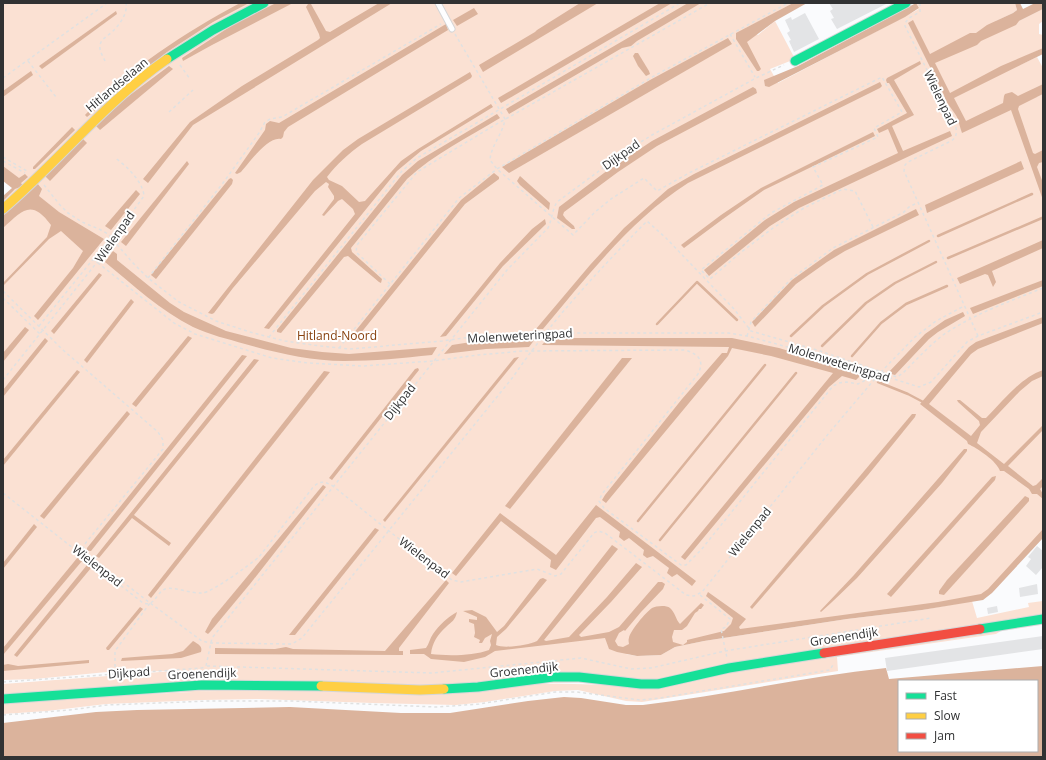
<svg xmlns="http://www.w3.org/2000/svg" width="1046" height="760" font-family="'Open Sans',sans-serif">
  <rect width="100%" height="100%" fill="#fafbfd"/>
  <g fill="#fbe1d3">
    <path d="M 3,3 L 793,3 L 746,28 L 758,35 L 775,21 L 795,59 L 770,69 L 778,83 L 917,10 L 919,8 L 916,3 L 929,4 L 931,3 L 1015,3 L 1017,10 L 1013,13 L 996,21 L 1019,21 L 1043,9 L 1043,21 L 1039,24 L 1039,34 L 1043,35 L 1043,48 L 1017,60 L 1020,65 L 1037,57 L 1043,68 L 1043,84 L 1033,89 L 1037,97 L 1043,94 L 1043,534 L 982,597 L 707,637 L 683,645 L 626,654 L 637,656 L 661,655 L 675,647 L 704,641 L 847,619 L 922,610 L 972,601 L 977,618 L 1029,607 L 1028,603 L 1043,601 L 1043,614 L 660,680 L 3,697 L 3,684 L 173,671 L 107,672 L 35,679 L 3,680 L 3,198 L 14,187 L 3,178 Z"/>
    <path d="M 1004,629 L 996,634 L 837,657 L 838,671 L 642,702 L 626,701 L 578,690 L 555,691 L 485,702 L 456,705 L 372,703 L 259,699 L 203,700 L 106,704 L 47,711 L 3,714 L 3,704 C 129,693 255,689 381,686 C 457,685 534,682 610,685 Z"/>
  </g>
  <g fill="#dbb39c" fill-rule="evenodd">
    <path d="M 240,3 L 249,3 L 213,22 L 167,52 L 87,117 L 85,115 C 129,69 184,33 240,3 Z"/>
    <path d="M 276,3 L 293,3 L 212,45 L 183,61 L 182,58 L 234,24 Z"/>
    <path d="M 379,3 L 392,3 L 193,125 L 148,183 L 143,179 L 190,122 L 242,86 L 318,40 L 320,38 L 319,34 L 306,7 L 308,4 L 311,4 L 326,31 L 330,32 Z"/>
    <path d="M 580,3 L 598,3 L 483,72 L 479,65 L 535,32 L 537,30 Z"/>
    <path d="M 660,3 L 672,3 L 501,103 L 498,98 Z"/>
    <path d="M 688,3 L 701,3 L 637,41 L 631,46 L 622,48 L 509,114 L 506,109 Z"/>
    <path d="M 793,3 L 807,3 L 775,21 L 747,42 L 761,69 L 759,71 L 757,71 L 736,39 L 736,33 Z"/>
    <path d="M 916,3 L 919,8 L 905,17 L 769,87 L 765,86 L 764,80 L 798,66 Z"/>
    <path d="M 1015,3 L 1020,3 L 1023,9 L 1035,3 L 1043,3 L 1043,9 L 1019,21 L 1016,25 L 981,41 L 977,45 L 935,63 L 950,93 L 1001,66 L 1043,48 L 1043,54 L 954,98 L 966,121 L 1003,103 L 1004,96 L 1005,94 L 1012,92 L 1018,96 L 1043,84 L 1043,94 L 1019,106 L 1018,109 L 1033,153 L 1035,154 L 1043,150 L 1043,162 L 1039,163 L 1037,167 L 1043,183 L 1043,200 L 1011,110 L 962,133 C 960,128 959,122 957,117 C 953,110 945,102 944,95 L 908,23 L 913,20 L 930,54 L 970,33 L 976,33 L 987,25 L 1013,13 L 1017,10 Z"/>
    <path d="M 474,8 L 478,14 L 457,26 L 453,20 Z"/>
    <path d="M 116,11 L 117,14 L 42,69 L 39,66 Z"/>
    <path d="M 446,24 L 448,30 L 288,127 L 284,132 L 283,137 L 281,139 C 268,136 249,163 241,172 L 237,174 L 235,173 L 265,130 L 266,124 L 270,121 L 279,123 Z"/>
    <path d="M 728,38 L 732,44 L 509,173 L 502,167 L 650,80 Z"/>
    <path d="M 635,53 L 638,53 L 649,71 L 650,74 L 646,76 L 638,66 L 633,56 Z"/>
    <path d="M 920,61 L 921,64 L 894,80 L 914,115 L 892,126 L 903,151 L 950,131 L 952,136 L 799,208 L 770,226 L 709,276 L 704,270 L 765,220 L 794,202 L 898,153 L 888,129 L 879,133 L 877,129 L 907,113 L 889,83 L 887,83 L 886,80 L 887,78 Z"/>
    <path d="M 169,66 L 173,69 L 100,130 L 96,126 L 126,98 Z"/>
    <path d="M 31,71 L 33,75 L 3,97 L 3,91 Z"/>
    <path d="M 470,72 L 472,76 L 471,78 L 362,144 C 348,154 337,164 327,177 L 329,180 L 342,186 L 359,202 L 365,201 L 401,161 L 418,149 L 491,104 L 493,107 L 421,151 L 397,171 L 269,329 L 264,328 L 355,214 L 353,209 L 342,199 L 338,201 L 324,216 L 322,215 L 334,199 L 334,196 L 328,187 L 329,184 L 326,182 L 315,191 L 233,288 L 214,313 L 212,314 L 208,313 L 313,180 L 343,150 L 358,139 Z"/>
    <path d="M 880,82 L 882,86 L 880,88 L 688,183 C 630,220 587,277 543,329 L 536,329 L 590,265 L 624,228 L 668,189 L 694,174 Z"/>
    <path d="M 753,87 L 756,89 L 757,93 L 657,146 L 618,172 L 564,212 L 563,215 L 566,219 L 574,226 L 575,229 L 572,229 L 557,218 L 559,207 L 604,173 L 652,141 Z"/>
    <path d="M 497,114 L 500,118 C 469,137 434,154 407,179 L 351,248 L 352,252 L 382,279 L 381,283 L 379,282 L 348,256 L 344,257 L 281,333 L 277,332 L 277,330 L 402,175 L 418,161 Z"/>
    <path d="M 72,127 L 75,130 L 35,169 L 33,169 L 33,167 Z"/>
    <path d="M 873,132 L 875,136 L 764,190 L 723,219 L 684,248 L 681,245 L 721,215 L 761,188 Z"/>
    <path d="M 83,139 L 87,143 L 50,181 L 45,176 Z"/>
    <path d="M 187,161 L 189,164 L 126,246 L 121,242 Z"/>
    <path d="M 1021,161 L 1024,169 L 927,213 L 925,205 Z"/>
    <path d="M 3,166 L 19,178 L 25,174 L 28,177 L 21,183 L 23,186 L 15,189 L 3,201 L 3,196 L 12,188 L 3,181 Z"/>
    <path d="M 494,173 L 499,177 L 499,179 L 465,204 L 356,339 L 349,339 L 461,200 Z"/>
    <path d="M 520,176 L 550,203 L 549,210 L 520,185 L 517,181 Z"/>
    <path d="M 231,178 L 233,180 L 232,184 L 156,279 L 151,275 L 229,179 Z"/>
    <path d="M 37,183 L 42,189 L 39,196 L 59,212 L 104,239 L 38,320 L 34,316 L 73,268 L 83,251 L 61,231 L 49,239 L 4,285 L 3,283 L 47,237 L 51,225 C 31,198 22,211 3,228 L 3,216 Z"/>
    <path d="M 136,190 L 140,194 L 111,230 L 105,226 Z"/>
    <path d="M 916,209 L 919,215 L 845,251 L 827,262 L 796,284 L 755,327 L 752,322 L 792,280 L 834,250 Z"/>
    <path d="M 545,219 L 546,224 L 503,266 L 446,336 L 440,337 L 500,263 L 532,229 Z"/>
    <path d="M 1043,240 L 1043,248 L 992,271 L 996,282 L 993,287 L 988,275 L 985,274 L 960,284 L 957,278 Z"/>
    <path d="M 113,251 L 117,254 L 117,260 L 170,303 L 184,312 L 226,331 L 291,348 L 322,352 L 349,354 L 437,347 L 432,355 C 403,358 374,361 344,361 C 311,361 277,353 245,344 C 228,339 210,335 193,327 C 161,311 133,285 105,262 Z"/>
    <path d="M 99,273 L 102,275 L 54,334 L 51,331 Z"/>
    <path d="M 1043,280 L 1043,286 L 973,314 L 970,308 Z"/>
    <path d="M 131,299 L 134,302 L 87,363 L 84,360 Z"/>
    <path d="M 963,312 L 965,316 L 938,332 L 929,339 L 895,375 L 888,373 L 925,334 L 945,320 Z"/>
    <path d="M 1043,317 L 1043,323 L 978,349 L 971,354 L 929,404 L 971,436 L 980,425 L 979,421 L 958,402 L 957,400 L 960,400 L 982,418 L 986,418 C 1003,401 1020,378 1043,370 L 1043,376 L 1032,381 L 1020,391 L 981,432 L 977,443 L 1004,464 L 1043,425 L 1043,430 L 1008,466 L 1033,486 L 1036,485 L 1043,478 L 1043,486 L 1040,489 L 1043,494 L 1043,499 L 1037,494 L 1032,494 L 1029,489 L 1004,471 L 1000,471 C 997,461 977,448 968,444 L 967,441 L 920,404 L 969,347 L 976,342 Z"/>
    <path d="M 25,327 L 29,330 L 3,362 L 3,353 Z"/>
    <path d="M 188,336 L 192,338 L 136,407 L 132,404 Z"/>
    <path d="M 45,338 L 48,341 L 3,397 L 3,390 Z"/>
    <path d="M 517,338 L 535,339 L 529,347 L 486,349 L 444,354 L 452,345 L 484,340 Z"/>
    <path d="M 548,338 L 732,338 L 779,348 L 825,362 L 859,373 L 860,376 L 856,380 L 842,376 L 829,387 L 685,560 L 681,557 L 833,373 L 771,356 L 732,348 L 728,356 L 606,503 L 602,500 L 605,495 L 682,399 L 722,353 L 727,353 L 729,347 L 542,345 Z"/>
    <path d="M 242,355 L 247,356 L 91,551 L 87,551 L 87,548 Z"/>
    <path d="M 519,357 L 385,522 L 383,520 L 514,358 Z"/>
    <path d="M 622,358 L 632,358 L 510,509 L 505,506 Z"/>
    <path d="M 254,359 L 259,360 L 134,515 L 171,543 L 169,546 L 132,518 L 99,558 L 96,556 Z"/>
    <path d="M 418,368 L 419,370 L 332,480 L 329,478 L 415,369 Z"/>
    <path d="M 77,370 L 80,372 L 3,466 L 3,460 Z"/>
    <path d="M 324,371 L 330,372 L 151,598 L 148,595 Z"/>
    <path d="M 127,411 L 130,414 L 44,519 L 40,516 Z"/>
    <path d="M 912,414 L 916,414 L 915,417 L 868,475 L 752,609 L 750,607 Z"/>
    <path d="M 964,449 L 967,449 L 967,451 L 942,483 L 857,578 C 845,589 834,601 821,612 L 820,611 L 854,575 Z"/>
    <path d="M 996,476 L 995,480 L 891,597 L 887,594 L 992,477 Z"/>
    <path d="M 323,485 L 326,487 L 250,584 L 210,632 L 208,634 L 205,632 L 212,619 Z"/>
    <path d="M 1025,496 L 1029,498 L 1029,501 L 944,595 L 939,594 L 939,591 L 947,580 Z"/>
    <path d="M 596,505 L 696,581 L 692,586 L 677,574 L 672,577 L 667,573 L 669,568 L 653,556 L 647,558 L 643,555 L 644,550 L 629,538 L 624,541 L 619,537 L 620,532 L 600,517 L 596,518 L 556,570 L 550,567 L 551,560 L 501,521 L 456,576 L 452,573 L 500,513 L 556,555 Z"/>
    <path d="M 34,524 L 37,527 L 3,569 L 3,563 Z"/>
    <path d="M 375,528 L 379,530 L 295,635 L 289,635 Z"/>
    <path d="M 1043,529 L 1043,538 L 992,593 L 983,600 L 922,610 L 847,619 L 704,641 L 675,647 L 661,655 L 637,656 L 617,652 L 609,649 L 605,638 L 495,651 L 485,657 L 464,662 L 431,659 L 424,654 L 410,654 L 410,650 L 426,648 C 429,644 430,638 433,634 C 439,625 448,617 457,612 C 455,621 452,621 446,627 C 438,634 432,643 431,654 C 447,656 473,656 489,650 L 491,645 L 490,641 L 492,634 L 485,638 L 482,643 L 479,643 L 480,640 L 474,637 L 475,633 L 474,624 L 469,622 L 469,619 L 477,620 L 477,617 L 463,611 L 472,610 L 486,617 L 497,632 L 504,626 L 540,579 L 543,578 L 547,580 L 506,629 L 497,637 L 496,645 C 504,649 529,645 537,641 L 612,545 L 618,549 L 544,640 L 546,641 L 569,637 L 607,597 L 636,563 L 642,567 L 611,602 L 579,635 L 581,637 L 609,632 L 619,627 L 658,582 L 662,582 L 665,584 L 663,589 L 641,612 L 625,631 L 624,630 L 619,633 L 615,641 L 618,646 L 623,647 L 629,644 C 629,643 628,640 629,638 C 630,631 646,612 652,608 C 656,606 666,605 670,608 C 675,612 676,620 680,624 L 701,603 L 704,605 L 701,609 L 699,609 L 698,611 L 695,613 L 687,626 L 682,630 L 674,630 L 672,637 L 673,642 L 683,645 L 687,642 L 687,640 L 724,631 L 731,624 L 733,618 L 706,596 L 708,592 L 746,619 L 739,627 L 740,629 L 938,602 L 981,594 L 988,589 Z"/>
    <path d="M 78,557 L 82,561 L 3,655 L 3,648 Z"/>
    <path d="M 87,565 L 91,568 L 17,657 L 14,655 Z"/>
    <path d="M 446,580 L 449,583 L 399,648 L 399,651 L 403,651 L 403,655 L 215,654 L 215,648 L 275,649 L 286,647 L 293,649 L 385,651 Z"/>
    <path d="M 140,607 L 143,609 L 109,650 L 107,650 L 106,648 Z"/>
    <path d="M 193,641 C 198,644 203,646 201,652 L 181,658 L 121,661 L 122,658 L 172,654 L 183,651 Z"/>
    <path d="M 89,660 L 89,663 L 3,671 L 3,665 L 8,664 L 18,666 Z"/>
    <path d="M 1043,666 L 1043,757 L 3,757 L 3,723 L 96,712 L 137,710 L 290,707 L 401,713 L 450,713 L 528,701 L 564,697 L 581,698 L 626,705 L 643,705 C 724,695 804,677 886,668 L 889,679 ZM 899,681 L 1037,681 L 1037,751 L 899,751 Z"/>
  </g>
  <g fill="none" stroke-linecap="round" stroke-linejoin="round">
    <g stroke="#dbb39c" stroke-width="2.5">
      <path d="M 938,236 L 1032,194"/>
      <path d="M 948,258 L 1042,218"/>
      <path d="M 657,324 L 697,282 L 737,320"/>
      <path d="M 791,336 L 823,306 L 867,274 L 929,241"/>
      <path d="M 822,346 L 866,303 L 895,283 L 936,262"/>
      <path d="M 852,356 L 881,323 L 906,304 L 947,286"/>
      <path d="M 878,382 L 908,394 L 925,403"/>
      <path d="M 638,521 L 765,365"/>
      <path d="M 660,540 L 796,373"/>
    </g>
  </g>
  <g fill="#e3e4e6">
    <path d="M 829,3 L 888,3 L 837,29 L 831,19 L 834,18 L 830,11 L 833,9 Z"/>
    <path d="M 805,13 L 819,39 L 794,52 L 789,41 L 791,40 L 787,33 L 790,31 L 785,20 L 791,17 L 792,20 Z"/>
    <path d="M 1037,546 L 1043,551 L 1043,567 L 1036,575 L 1026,566 L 1031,559 L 1028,557 Z"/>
    <path d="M 1037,584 L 1038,594 L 1020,597 L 1019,588 Z"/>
    <path d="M 997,606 L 998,612 L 988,614 L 987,608 Z"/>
    <path d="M 1043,636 L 1043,649 L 887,671 L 885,658 Z"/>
  </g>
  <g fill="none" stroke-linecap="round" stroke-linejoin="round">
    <defs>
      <path id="lane" d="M 438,3 L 452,29"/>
      <g id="fast">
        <path d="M 167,59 L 213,30 L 264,3"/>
        <path d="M 795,61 L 906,3"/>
        <path d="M 980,629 L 1043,619"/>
        <path d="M 444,689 L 478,687 L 553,677 L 579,677 L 641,684 L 658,684 L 729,668 L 824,653"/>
        <path d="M 3,699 L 202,685 L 321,686"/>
      </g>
      <g id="slow">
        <path d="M 3,209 C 60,160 104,103 167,59"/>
        <path d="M 321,686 L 420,690 L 444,689"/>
      </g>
      <path id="jam" d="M 824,653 L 980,629"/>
    </defs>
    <use href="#lane" stroke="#d5d6d7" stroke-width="7"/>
    <use href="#fast" stroke="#d5d6d7" stroke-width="11"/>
    <use href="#slow" stroke="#d5d6d7" stroke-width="11"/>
    <use href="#jam" stroke="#d5d6d7" stroke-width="11"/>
    <g stroke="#e0e1e1" stroke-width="1.5" stroke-dasharray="3 3" stroke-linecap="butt">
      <path d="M 920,3 L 920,12 L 909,18 L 905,23 L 905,26 L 956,128 C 957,134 956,138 951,141 L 908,162 L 905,165 L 904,171 L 978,336"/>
      <path d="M 455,34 L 505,119 C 503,134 491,145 490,160 L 497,169 L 573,235 L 595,212 L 611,199 L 644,178 L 657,191 L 689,173 L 882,77 L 902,112 L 874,128 L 878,137 L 813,167 L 823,185 L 771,213 L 701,270 L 710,279 L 740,253 L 773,228 L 804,208 L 843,189 L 855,191 L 873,227"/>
      <path d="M 730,34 L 755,77"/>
      <path d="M 28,61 L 56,97"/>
      <path d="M 105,61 C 103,56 99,51 100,45 C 101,39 108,36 113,31 C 120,24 128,13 126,3"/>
      <path d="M 180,65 L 190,79"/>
      <path d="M 3,78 L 107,3"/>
      <path d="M 169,112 L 193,90"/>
      <path d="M 3,157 L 27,171"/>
      <path d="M 3,161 L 25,173"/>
      <path d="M 44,185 L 60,205 L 68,213 L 82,222 L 99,229 L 108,234 L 132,262 L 148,278 L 179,302 L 216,321 L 250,332 L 285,341 L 320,346 L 350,349 L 442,341 L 486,335 L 517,333 L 728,333 L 747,336 L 828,358 L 919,387 L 931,382 L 967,342 L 978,336 L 1043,312"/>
      <path d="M 93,259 L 174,323 L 195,334 L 272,358 L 308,363 L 363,366 L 433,361 L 478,355 L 523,351 L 685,350 C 698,354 705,360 698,374 L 602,494 L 599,501 L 604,508 L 681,565 L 686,565 L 701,550 L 833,386 L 839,383 L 846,382 L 858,384 L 864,381 L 876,370"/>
      <path d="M 148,278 L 223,183 L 259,133 L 265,122 L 270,119 L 282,117 L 441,24"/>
      <path d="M 390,284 L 356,252 L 357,245 L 417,172 L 495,125 L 710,3"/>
      <path d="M 3,291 L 63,350 L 158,432 L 163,440 L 163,449 L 84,545 L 83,551 L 150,603 L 202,641 L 210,643 L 292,644 L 302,638 L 513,377 C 552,320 599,270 647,221 L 666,238 L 734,309 L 751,331 L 817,350 L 897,377 L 903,373 C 916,360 929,346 943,335 C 974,314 1008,302 1043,288"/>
      <path d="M 3,298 L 40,334"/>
      <path d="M 39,326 L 111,237"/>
      <path d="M 747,336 L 751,322 L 791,279 L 833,248 L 904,212 L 909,207 L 917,203"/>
      <path d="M 269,337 L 402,171 L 417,158 L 680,3"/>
      <path d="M 339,348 L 459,198 L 497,169 L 654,76 L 788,3"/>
      <path d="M 3,380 L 114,241 L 117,233 L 144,196 C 143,182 127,166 115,158"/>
      <path d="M 3,493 L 143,603 C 155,607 156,593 165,589 C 174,586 191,594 202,593 C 213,592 249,565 259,557 L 314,486 C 322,480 325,482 333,486 L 389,531 L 452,580 L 461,582 L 537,569 L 555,576 L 561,574 L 594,533 L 598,531 L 605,533 L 686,595 L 694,596 L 702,592 L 829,433 L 879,374 L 915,337 L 936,321 L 964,306"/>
      <path d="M 700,595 L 730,619 L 726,627 L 721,629 L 727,658"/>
      <path d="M 207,666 L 432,673 L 581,658 L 631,669 L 651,668 L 725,651 L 931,618"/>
      <path d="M 115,673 L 115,651 L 150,603"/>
      <path d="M 3,682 L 202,668 L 206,666 L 212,638 L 507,270 L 548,228 C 552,220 552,210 557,202 L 626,151 L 652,135 L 756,78 L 784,65"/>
      <path d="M 3,715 L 70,710 L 107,705 L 209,701 L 292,701 L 437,707 L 479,704 L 555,692 L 577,692 L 640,700 L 660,698 L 830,670 L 834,663"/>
    </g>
    <use href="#lane" stroke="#fefeff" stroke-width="5"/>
    <use href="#fast" stroke="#16e098" stroke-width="9"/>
    <use href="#slow" stroke="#ffcf43" stroke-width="9"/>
    <use href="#jam" stroke="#f24e42" stroke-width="9"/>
  </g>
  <g text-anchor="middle" stroke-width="4" stroke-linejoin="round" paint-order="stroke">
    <g font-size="12" fill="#313233" stroke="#fff">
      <text transform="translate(117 85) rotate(-40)" y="4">Hitlandselaan</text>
      <text transform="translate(940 98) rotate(64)" y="4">Wielenpad</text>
      <text transform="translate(621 155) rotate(-35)" y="4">Dijkpad</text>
      <text transform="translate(115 237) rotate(-55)" y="4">Wielenpad</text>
      <text transform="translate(520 336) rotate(-3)" y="4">Molenweteringpad</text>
      <text transform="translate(839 363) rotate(17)" y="4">Molenweteringpad</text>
      <text transform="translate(400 402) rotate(-52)" y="4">Dijkpad</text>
      <text transform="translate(750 532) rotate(-51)" y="4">Wielenpad</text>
      <text transform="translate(424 558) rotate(37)" y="4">Wielenpad</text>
      <text transform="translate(97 566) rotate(38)" y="4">Wielenpad</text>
      <text transform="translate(844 637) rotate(-9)" y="4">Groenendijk</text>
      <text transform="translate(524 670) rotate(-6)" y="4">Groenendijk</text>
      <text transform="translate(129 673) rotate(-4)" y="4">Dijkpad</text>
      <text transform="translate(202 674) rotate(-2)" y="4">Groenendijk</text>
    </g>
    <g font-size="12" fill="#88410e" stroke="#fff">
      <text x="337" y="340">Hitland-Noord</text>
    </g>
  </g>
  <rect width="1046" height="760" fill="none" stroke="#313233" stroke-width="8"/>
  <rect x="898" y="680" width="140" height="72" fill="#ffffff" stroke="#adadad"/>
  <rect x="906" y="693" width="20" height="6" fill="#16e098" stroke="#adadad"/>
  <text x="934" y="700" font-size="12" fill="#313233">Fast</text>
  <rect x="906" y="713" width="20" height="6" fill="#ffcf43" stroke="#adadad"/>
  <text x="934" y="720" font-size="12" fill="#313233">Slow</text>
  <rect x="906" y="733" width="20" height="6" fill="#f24e42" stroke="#adadad"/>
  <text x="934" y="740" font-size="12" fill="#313233">Jam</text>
</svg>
